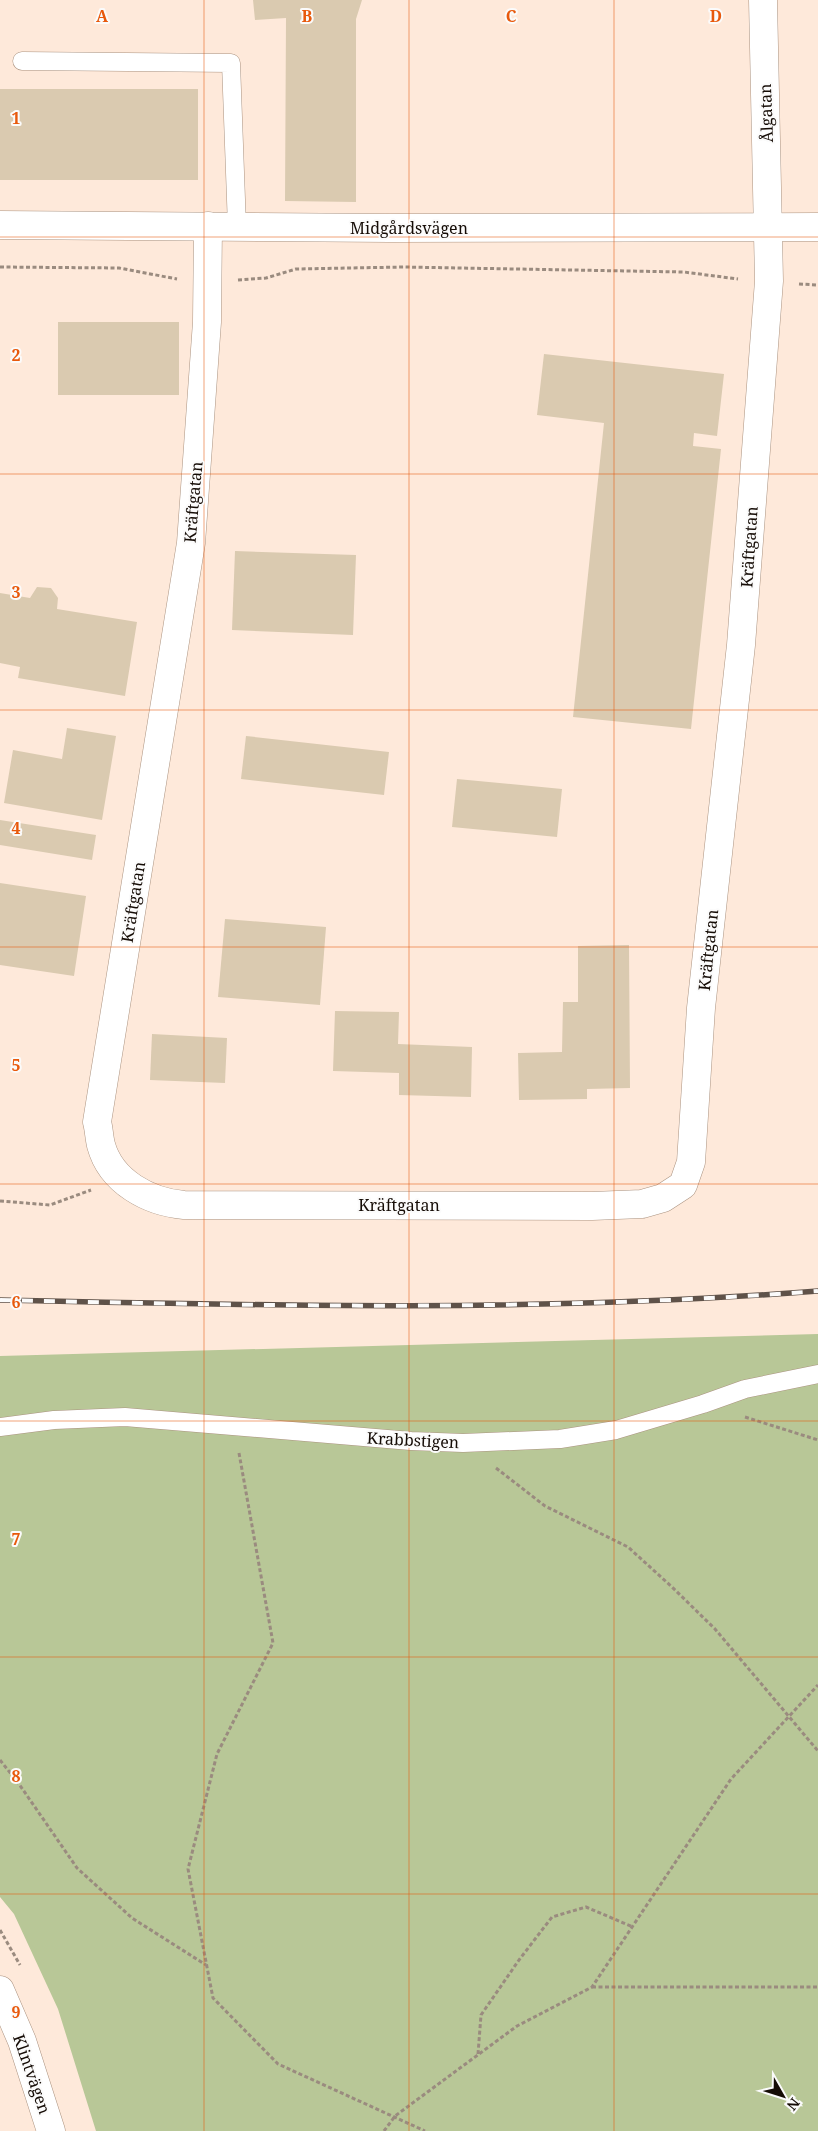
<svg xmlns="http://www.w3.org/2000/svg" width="818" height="2131" font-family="'Noto Serif',serif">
  <rect width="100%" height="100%" fill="#fee9da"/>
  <path fill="#b8c797" d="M 818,1334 L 818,2131 L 96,2131 L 58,2009 L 14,1914 L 0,1897 L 0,1356 Z"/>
  <g fill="#dacab0">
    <path d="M 253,0 L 362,0 L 356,19 L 356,202 L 285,201 L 286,18 L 255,20 Z"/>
    <rect x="0" y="89" width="198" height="91"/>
    <rect x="58" y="322" width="121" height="73"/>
    <path d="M 544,354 L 724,374 L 717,436 L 694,433 L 693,446 L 721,449 L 691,729 L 573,717 L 604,423 L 537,415 Z"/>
    <path d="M 235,551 L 356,555 L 353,635 L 232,630 Z"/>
    <path d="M 37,587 L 51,588 L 58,598 L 57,609 L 137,622 L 125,696 L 18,678 L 20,667 L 0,663 L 0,593 L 30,598 Z"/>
    <path d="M 67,728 L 116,736 L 102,820 L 4,803 L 13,750 L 62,759 Z"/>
    <path d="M 246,736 L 389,752 L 384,795 L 241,779 Z"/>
    <path d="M 457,779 L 562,789 L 557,837 L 452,827 Z"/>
    <path d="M 0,820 L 96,835 L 92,860 L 0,845 Z"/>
    <path d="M 0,883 L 86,896 L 74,976 L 0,965 Z"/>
    <path d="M 225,919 L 326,927 L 320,1005 L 218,997 Z"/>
    <path d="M 629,945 L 630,1088 L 587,1089 L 587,1099 L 519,1100 L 518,1053 L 562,1052 L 563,1002 L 578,1002 L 578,946 Z"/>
    <path d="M 335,1011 L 399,1012 L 398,1044 L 472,1047 L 471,1097 L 399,1095 L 399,1073 L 333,1071 Z"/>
    <path d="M 152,1034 L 227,1038 L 225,1083 L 150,1080 Z"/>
  </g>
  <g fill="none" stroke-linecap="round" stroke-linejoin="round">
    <defs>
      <g id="lane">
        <path d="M 22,61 L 231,63 L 237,227"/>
        <path d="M 0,1427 L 54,1420 L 125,1417 L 411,1441 L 463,1443 L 560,1439 L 616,1430 L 703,1404 L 745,1389 L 818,1374"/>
      </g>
      <path id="street" d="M 208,226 L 207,322 L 191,543 L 97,1122 C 99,1129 99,1137 101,1145 C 111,1182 149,1202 184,1205 L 592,1206 L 642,1204 L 663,1198 L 683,1185 L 691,1162 L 701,1008 L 741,645 L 769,281 L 763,0"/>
      <g id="secondary">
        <path d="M 0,225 L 390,228 L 818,227"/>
        <path d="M 0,1990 L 22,2041 L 51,2131"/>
      </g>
    </defs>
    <use href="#lane" stroke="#ab9380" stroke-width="19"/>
    <use href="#street" stroke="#ab9380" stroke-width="29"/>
    <use href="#secondary" stroke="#ab9380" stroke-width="29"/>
    <g stroke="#9a8b7f" stroke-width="3" stroke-dasharray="4 2.5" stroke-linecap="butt">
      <path d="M 0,267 L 119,268 L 177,279"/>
      <path d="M 238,280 L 266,278 L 296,269 L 404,267 L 684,272 L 738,279"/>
      <path d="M 799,284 L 818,285"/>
      <path d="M 0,1201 L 50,1205 L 91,1190"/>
      <path d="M 745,1417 L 818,1440"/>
      <path d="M 239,1453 L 273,1643 L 217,1754 L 188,1869 L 213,1998 L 278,2064 L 425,2131"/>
      <path d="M 496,1468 L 545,1506 L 628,1547 L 672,1587 L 715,1629 L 818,1751"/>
      <path d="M 0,1760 L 19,1784 L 77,1868 L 132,1918 L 206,1965"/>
      <path d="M 0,1930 L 20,1965"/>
      <path d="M 592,1987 L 818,1987"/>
      <path d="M 478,2054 L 481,2015 L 519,1960 L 552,1917 L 586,1907 L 633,1927"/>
      <path d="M 384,2131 L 395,2116 L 517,2026 L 592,1987 L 731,1779 L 818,1685"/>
    </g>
    <use href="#lane" stroke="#fff" stroke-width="18"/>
    <use href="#street" stroke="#fff" stroke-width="28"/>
    <use href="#secondary" stroke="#fff" stroke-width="28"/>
    <defs>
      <path id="rail" d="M 0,1300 C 272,1306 547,1312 818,1291"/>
    </defs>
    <use href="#rail" stroke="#5f5249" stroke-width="5.5"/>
    <use href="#rail" stroke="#fbfbfb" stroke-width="4" stroke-dasharray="11" stroke-linecap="butt"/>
  </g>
  <path fill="none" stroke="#e8590c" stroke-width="1" stroke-opacity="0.55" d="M 204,0 L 204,2131M 409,0 L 409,2131M 614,0 L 614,2131M 0,237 L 818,237M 0,474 L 818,474M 0,710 L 818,710M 0,947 L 818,947M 0,1184 L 818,1184M 0,1421 L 818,1421M 0,1657 L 818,1657M 0,1894 L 818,1894"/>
  <g text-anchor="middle" stroke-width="4" stroke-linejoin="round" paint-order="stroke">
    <g font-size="16" fill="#150c06" stroke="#fbfbfb">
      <text transform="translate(766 113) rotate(-92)" y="6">Ålgatan</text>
      <text x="409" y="234">Midgårdsvägen</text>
      <text transform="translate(193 502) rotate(-85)" y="6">Kräftgatan</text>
      <text transform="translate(749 547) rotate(-86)" y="6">Kräftgatan</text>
      <text transform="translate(133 902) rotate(-81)" y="6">Kräftgatan</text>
      <text transform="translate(708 950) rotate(-84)" y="6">Kräftgatan</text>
      <text x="399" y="1211">Kräftgatan</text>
      <text transform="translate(413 1440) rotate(3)" y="6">Krabbstigen</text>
      <text transform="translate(32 2074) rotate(71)" y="6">Klintvägen</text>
    </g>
  </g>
  <g font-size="16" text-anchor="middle" font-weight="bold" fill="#e8590c" stroke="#fbfbfb" stroke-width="4" stroke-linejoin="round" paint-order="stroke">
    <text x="102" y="22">A</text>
    <text x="307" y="22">B</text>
    <text x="511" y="22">C</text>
    <text x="716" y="22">D</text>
    <text x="16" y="124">1</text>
    <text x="16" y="361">2</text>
    <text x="16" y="598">3</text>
    <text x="16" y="834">4</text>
    <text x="16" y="1071">5</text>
    <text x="16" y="1308">6</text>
    <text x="16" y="1545">7</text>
    <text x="16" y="1782">8</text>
    <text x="16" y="2018">9</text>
  </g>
  <g transform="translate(783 2096) rotate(129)" stroke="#fbfbfb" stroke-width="4" paint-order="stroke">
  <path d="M0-4L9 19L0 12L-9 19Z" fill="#150c06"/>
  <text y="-8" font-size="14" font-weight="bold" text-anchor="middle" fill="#150c06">N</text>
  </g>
</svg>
